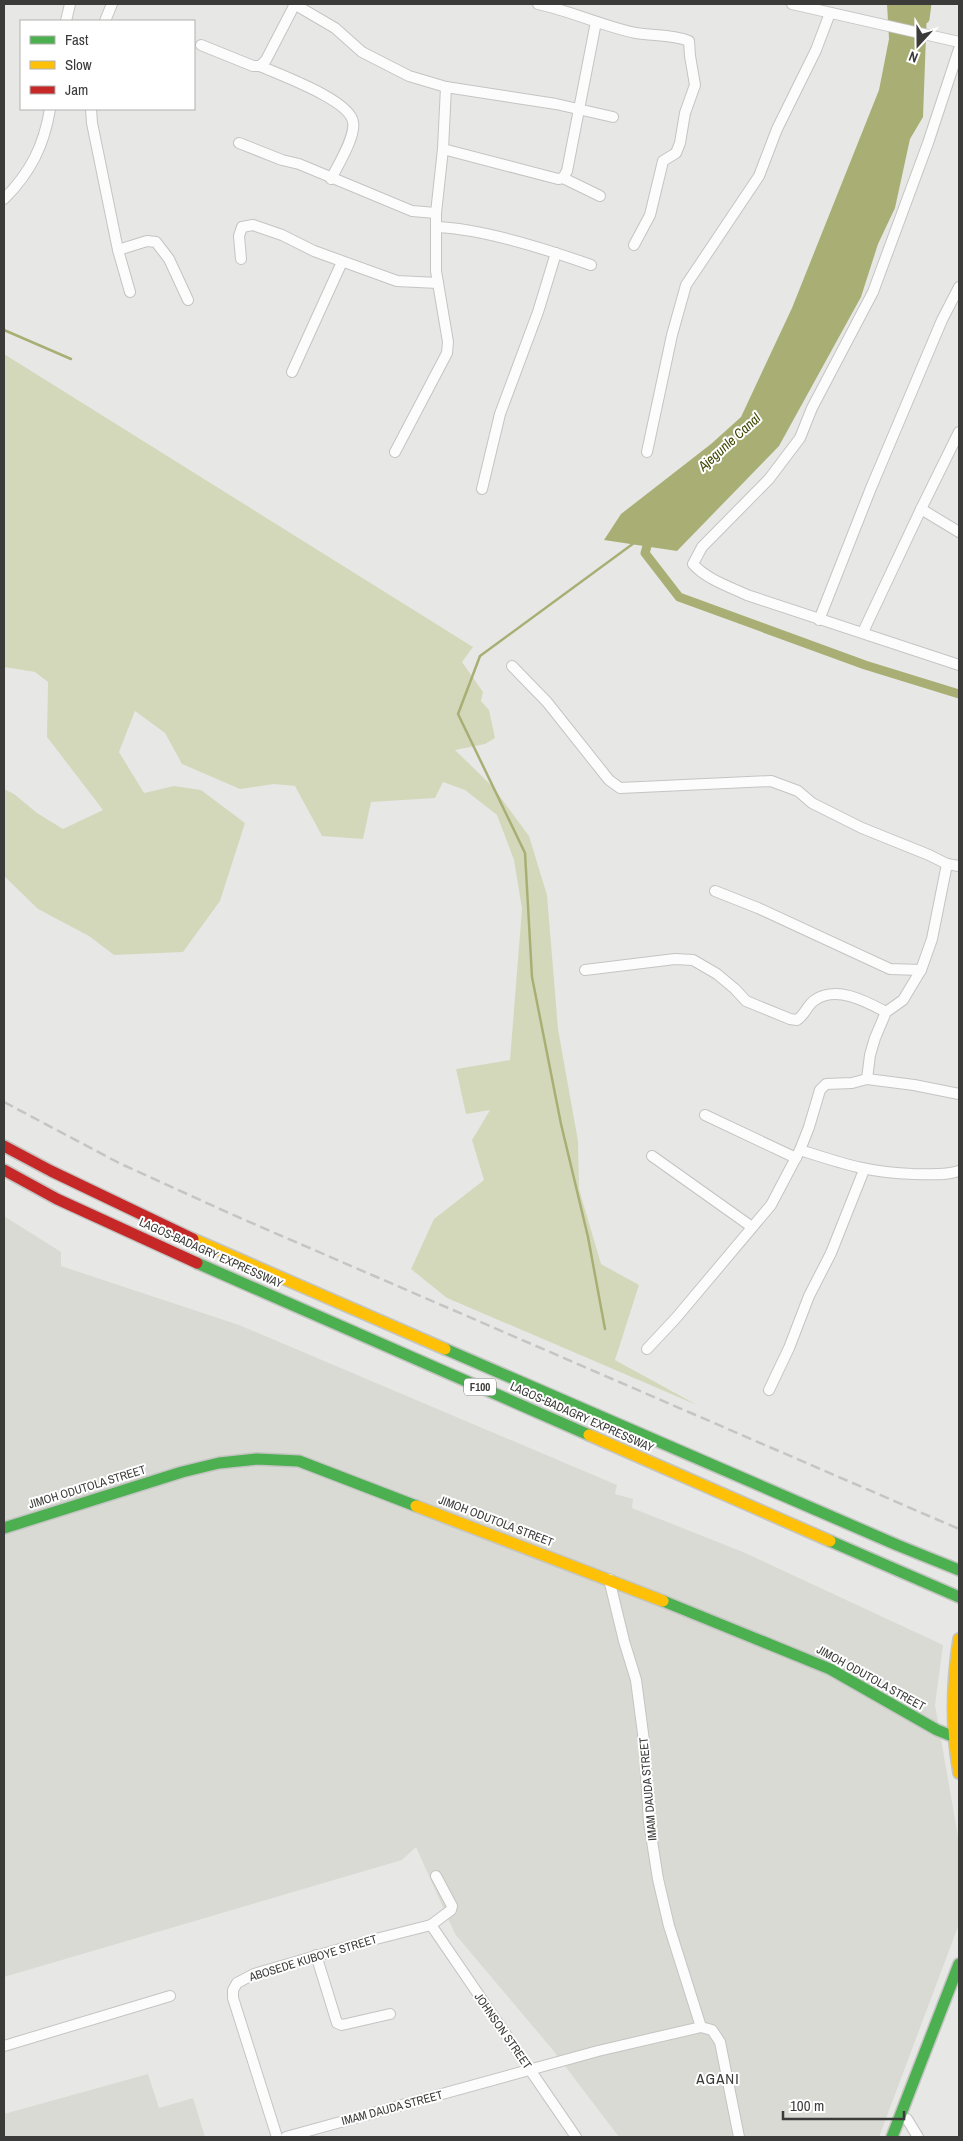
<svg xmlns="http://www.w3.org/2000/svg" width="963" height="2141" font-family="'Archivo Narrow',sans-serif">
  <rect width="100%" height="100%" fill="#e7e8e6"/>
  <g fill="#d9dad3">
    <path d="M 4,1216 L 61,1252 L 61,1266 L 239,1325 L 617,1485 L 615,1494 L 633,1499 L 632,1508 L 743,1552 L 943,1645 L 935,1705 L 959,1842 L 959,1924 L 879,2137 L 619,2137 L 552,2049 L 455,1934 L 416,1847 L 402,1860 L 4,1977 Z"/>
    <path d="M 148,2074 L 159,2108 L 193,2098 L 205,2137 L 4,2137 L 4,2114 Z"/>
  </g>
  <path fill="#d4d8bb" d="M 4,354 L 473,647 L 462,662 L 483,692 L 481,701 L 489,710 L 495,738 L 485,744 L 455,750 L 493,787 L 529,836 L 547,895 L 558,1029 L 578,1141 L 579,1189 L 601,1264 L 639,1285 L 615,1360 L 697,1405 L 447,1298 L 411,1269 L 434,1219 L 484,1180 L 472,1140 L 490,1110 L 466,1114 L 456,1069 L 510,1060 L 522,909 L 514,860 L 497,815 L 465,790 L 443,782 L 435,798 L 371,802 L 363,839 L 322,836 L 295,786 L 274,784 L 240,789 L 182,764 L 165,733 L 135,711 L 119,752 L 144,793 L 174,786 L 201,790 L 245,823 L 220,901 L 183,952 L 114,955 L 89,936 L 38,909 L 4,876 L 4,789 L 14,794 L 37,813 L 63,829 L 103,810 L 47,737 L 48,682 L 35,672 L 4,667 Z"/>
  <path fill="#a9af74" d="M 887,4 L 925,4 L 927,9 L 923,117 L 910,139 L 895,208 L 878,244 L 861,297 L 779,446 L 677,551 L 604,540 L 621,514 L 711,444 L 741,417 L 792,308 L 879,90 L 889,39 Z"/>
  <g fill="none" stroke-linecap="round" stroke-linejoin="round">
    <g stroke="#a9af74" stroke-width="2.5">
      <path d="M 4,330 L 71,359"/>
      <path d="M 605,1329 L 588,1237 L 561,1124 L 532,977 L 525,853 L 458,714 L 480,656 L 634,543"/>
    </g>
    <g stroke="#a9af74" stroke-width="9">
      <path d="M 925,19 L 927,4"/>
      <path d="M 650,536 L 645,553 L 679,597 L 865,665 L 959,694"/>
    </g>
    <defs>
      <g id="street">
        <path d="M 294,4 L 335,28 L 362,52 L 409,76 L 446,87 L 556,104 L 613,117"/>
        <path d="M 538,4 C 571,11 602,26 636,33 C 653,36 673,34 689,41 L 690,56 L 695,85 L 685,113 L 680,143 L 676,153 L 663,161 L 650,215 L 634,245"/>
        <path d="M 792,4 L 959,42"/>
        <path d="M 66,21 L 70,4"/>
        <path d="M 105,21 L 112,4"/>
        <path d="M 201,45 L 253,66 L 260,66 L 266,60 L 295,4"/>
        <path d="M 959,49 L 928,143 L 873,292 L 812,408 L 800,438 L 769,479 L 702,547 L 693,564 C 706,579 730,587 747,595 L 959,665"/>
        <path d="M 260,66 C 280,75 350,100 353,122 C 356,136 338,165 331,179"/>
        <path d="M 91,109 L 92,123 L 118,250 L 130,292"/>
        <path d="M 239,143 L 282,160 L 299,164 L 412,211 L 436,213"/>
        <path d="M 443,149 L 558,179 L 563,178 L 567,171 L 596,22"/>
        <path d="M 563,178 L 600,196"/>
        <path d="M 4,199 C 30,173 44,146 50,109"/>
        <path d="M 437,227 C 484,229 546,249 591,265"/>
        <path d="M 118,250 L 147,241 L 156,242 L 169,259 L 188,300"/>
        <path d="M 241,259 L 239,236 L 242,227 L 253,225 L 282,235 L 314,251 L 397,281 L 438,283"/>
        <path d="M 292,372 L 342,262"/>
        <path d="M 395,452 L 447,353 L 448,342 L 436,271 L 436,213 L 443,149 L 446,87"/>
        <path d="M 647,452 L 672,335 L 686,285 L 759,176 L 777,129 L 816,50 L 830,13"/>
        <path d="M 482,489 L 500,414 L 538,312 L 556,253"/>
        <path d="M 921,509 L 959,532"/>
        <path d="M 819,620 L 871,488 L 942,320 L 959,287"/>
        <path d="M 863,632 L 921,509 L 959,432"/>
        <path d="M 512,666 L 547,702 L 609,780 L 620,788 L 771,781 L 798,791 L 812,803 L 862,828 L 929,855 L 947,864 L 959,866"/>
        <path d="M 715,891 L 758,908 L 890,969 L 921,970"/>
        <path d="M 585,970 L 675,959 L 693,960 L 717,974 L 735,989 L 746,1001 L 790,1019 L 797,1020 C 805,1015 807,1005 815,1000 C 837,985 867,1002 886,1012"/>
        <path d="M 867,1079 L 870,1055 L 875,1038 L 886,1012 L 903,1000 L 921,970 L 932,939 L 947,864"/>
        <path d="M 705,1115 L 796,1158"/>
        <path d="M 800,1150 C 841,1163 869,1173 913,1174 C 929,1174 944,1176 959,1171"/>
        <path d="M 652,1156 L 752,1227"/>
        <path d="M 647,1349 L 676,1318 L 771,1205 L 800,1150 L 809,1127 L 820,1090 L 826,1084 L 852,1083 L 867,1079 L 914,1085 L 959,1094"/>
        <path d="M 769,1390 L 789,1348 L 809,1296 L 831,1253 L 864,1170"/>
        <path d="M 609,1579 L 624,1641 L 636,1680 L 644,1741 L 649,1822 L 658,1879 L 669,1926 L 701,2027 L 712,2030 L 720,2042 L 739,2137"/>
        <path d="M 431,1925 L 576,2137"/>
        <path d="M 316,1955 L 337,2023 L 342,2025 L 390,2014"/>
        <path d="M 4,2046 L 170,1996"/>
        <path d="M 907,2119 L 918,2137"/>
        <path d="M 277,2137 L 233,1998 L 233,1990 L 237,1983 L 254,1974 L 364,1942 L 431,1925 L 451,1910 L 452,1906 L 436,1876"/>
        <path d="M 286,2137 L 598,2051 L 701,2027"/>
      </g>
      <g id="fast">
        <path d="M 197,1263 L 589,1435"/>
        <path d="M 445,1349 L 897,1545 L 959,1570"/>
        <path d="M 4,1528 L 182,1472 L 219,1463 L 257,1459 L 299,1461 L 416,1506"/>
        <path d="M 830,1541 L 959,1597"/>
        <path d="M 663,1601 L 830,1669 L 937,1730 L 952,1736 L 959,1736"/>
        <path d="M 892,2137 L 959,1964"/>
      </g>
      <g id="slow">
        <path d="M 193,1239 L 445,1349"/>
        <path d="M 589,1435 L 830,1541"/>
        <path d="M 416,1506 L 663,1601"/>
        <path d="M 959,1639 C 952,1684 951,1728 959,1773"/>
      </g>
      <g id="jam">
        <path d="M 4,1146 L 51,1171 L 193,1239"/>
        <path d="M 4,1170 L 57,1199 L 197,1263"/>
      </g>
    </defs>
    <use href="#street" stroke="#c4c5c3" stroke-width="12"/>
    <use href="#fast" stroke="#c4c5c3" stroke-width="14"/>
    <use href="#slow" stroke="#c4c5c3" stroke-width="14"/>
    <use href="#jam" stroke="#c4c5c3" stroke-width="14"/>
    <use href="#street" stroke="#fbfcfb" stroke-width="10"/>
    <use href="#fast" stroke="#4caf50" stroke-width="11"/>
    <use href="#slow" stroke="#ffc107" stroke-width="11"/>
    <use href="#jam" stroke="#c62828" stroke-width="11"/>
    <path stroke="#c5c5c5" stroke-width="2.5" stroke-dasharray="10 5" stroke-linecap="butt" d="M 4,1102 L 119,1163 L 231,1214 L 959,1529"/>
  </g>
  <g text-anchor="middle" stroke-width="4" stroke-linejoin="round" paint-order="stroke">
    <rect fill="#fff" stroke="#767675" stroke-width="1" x="464" y="1378.5" width="32" height="17" rx="4"/>
    <g font-size="11" font-weight="bold" fill="#3b3b3a">
      <text x="480" y="1391">F100</text>
    </g>
    <g font-size="12" fill="#3b3b3a" stroke="#fff">
      <text transform="translate(211 1253) rotate(24)" y="4">LAGOS-BADAGRY EXPRESSWAY</text>
      <text transform="translate(582 1417) rotate(24)" y="4">LAGOS-BADAGRY EXPRESSWAY</text>
      <text transform="translate(87 1487) rotate(-17)" y="4">JIMOH ODUTOLA STREET</text>
      <text transform="translate(496 1521) rotate(21)" y="4">JIMOH ODUTOLA STREET</text>
      <text transform="translate(871 1678) rotate(29)" y="4">JIMOH ODUTOLA STREET</text>
      <text transform="translate(648 1789) rotate(-95)" y="4">IMAM DAUDA STREET</text>
      <text transform="translate(313 1958) rotate(-17)" y="4">ABOSEDE KUBOYE STREET</text>
      <text transform="translate(503 2031) rotate(55)" y="4">JOHNSON STREET</text>
      <text transform="translate(392 2108) rotate(-15)" y="4">IMAM DAUDA STREET</text>
    </g>
    <g font-size="14" font-style="italic" fill="#414603" stroke="#fff">
      <text transform="translate(729 442) rotate(-42)" y="5">Ajegunle Canal</text>
    </g>
    <g font-size="15" letter-spacing="1" fill="#3b3b3a" stroke="#fff">
      <text x="718" y="2084">AGANI</text>
    </g>
  </g>
  <rect width="963" height="2141" fill="none" stroke="#3b3b3a" stroke-width="10"/>
  <rect x="20" y="20" width="175" height="90" fill="#ffffff" stroke="#b1b1b0"/>
  <rect x="30" y="36" width="25" height="8" fill="#4caf50" stroke="#b1b1b0"/>
  <text x="65" y="45" font-size="15" fill="#3b3b3a">Fast</text>
  <rect x="30" y="61" width="25" height="8" fill="#ffc107" stroke="#b1b1b0"/>
  <text x="65" y="70" font-size="15" fill="#3b3b3a">Slow</text>
  <rect x="30" y="86" width="25" height="8" fill="#c62828" stroke="#b1b1b0"/>
  <text x="65" y="95" font-size="15" fill="#3b3b3a">Jam</text>
  <g transform="translate(918 45) rotate(201)" stroke="#ffffff" stroke-width="4" paint-order="stroke">
  <path d="M0-4L9 19L0 12L-9 19Z" fill="#3b3b3a"/>
  <text y="-8" font-size="14" font-weight="bold" text-anchor="middle" fill="#3b3b3a">N</text>
  </g>
  <path d="M783 2111v8h121v-8" fill="none" stroke="#3b3b3a" stroke-width="2.5"/>
  <text x="790" y="2111" font-size="15" fill="#3b3b3a" stroke="#ffffff" stroke-width="4" paint-order="stroke">100 m</text>
</svg>
